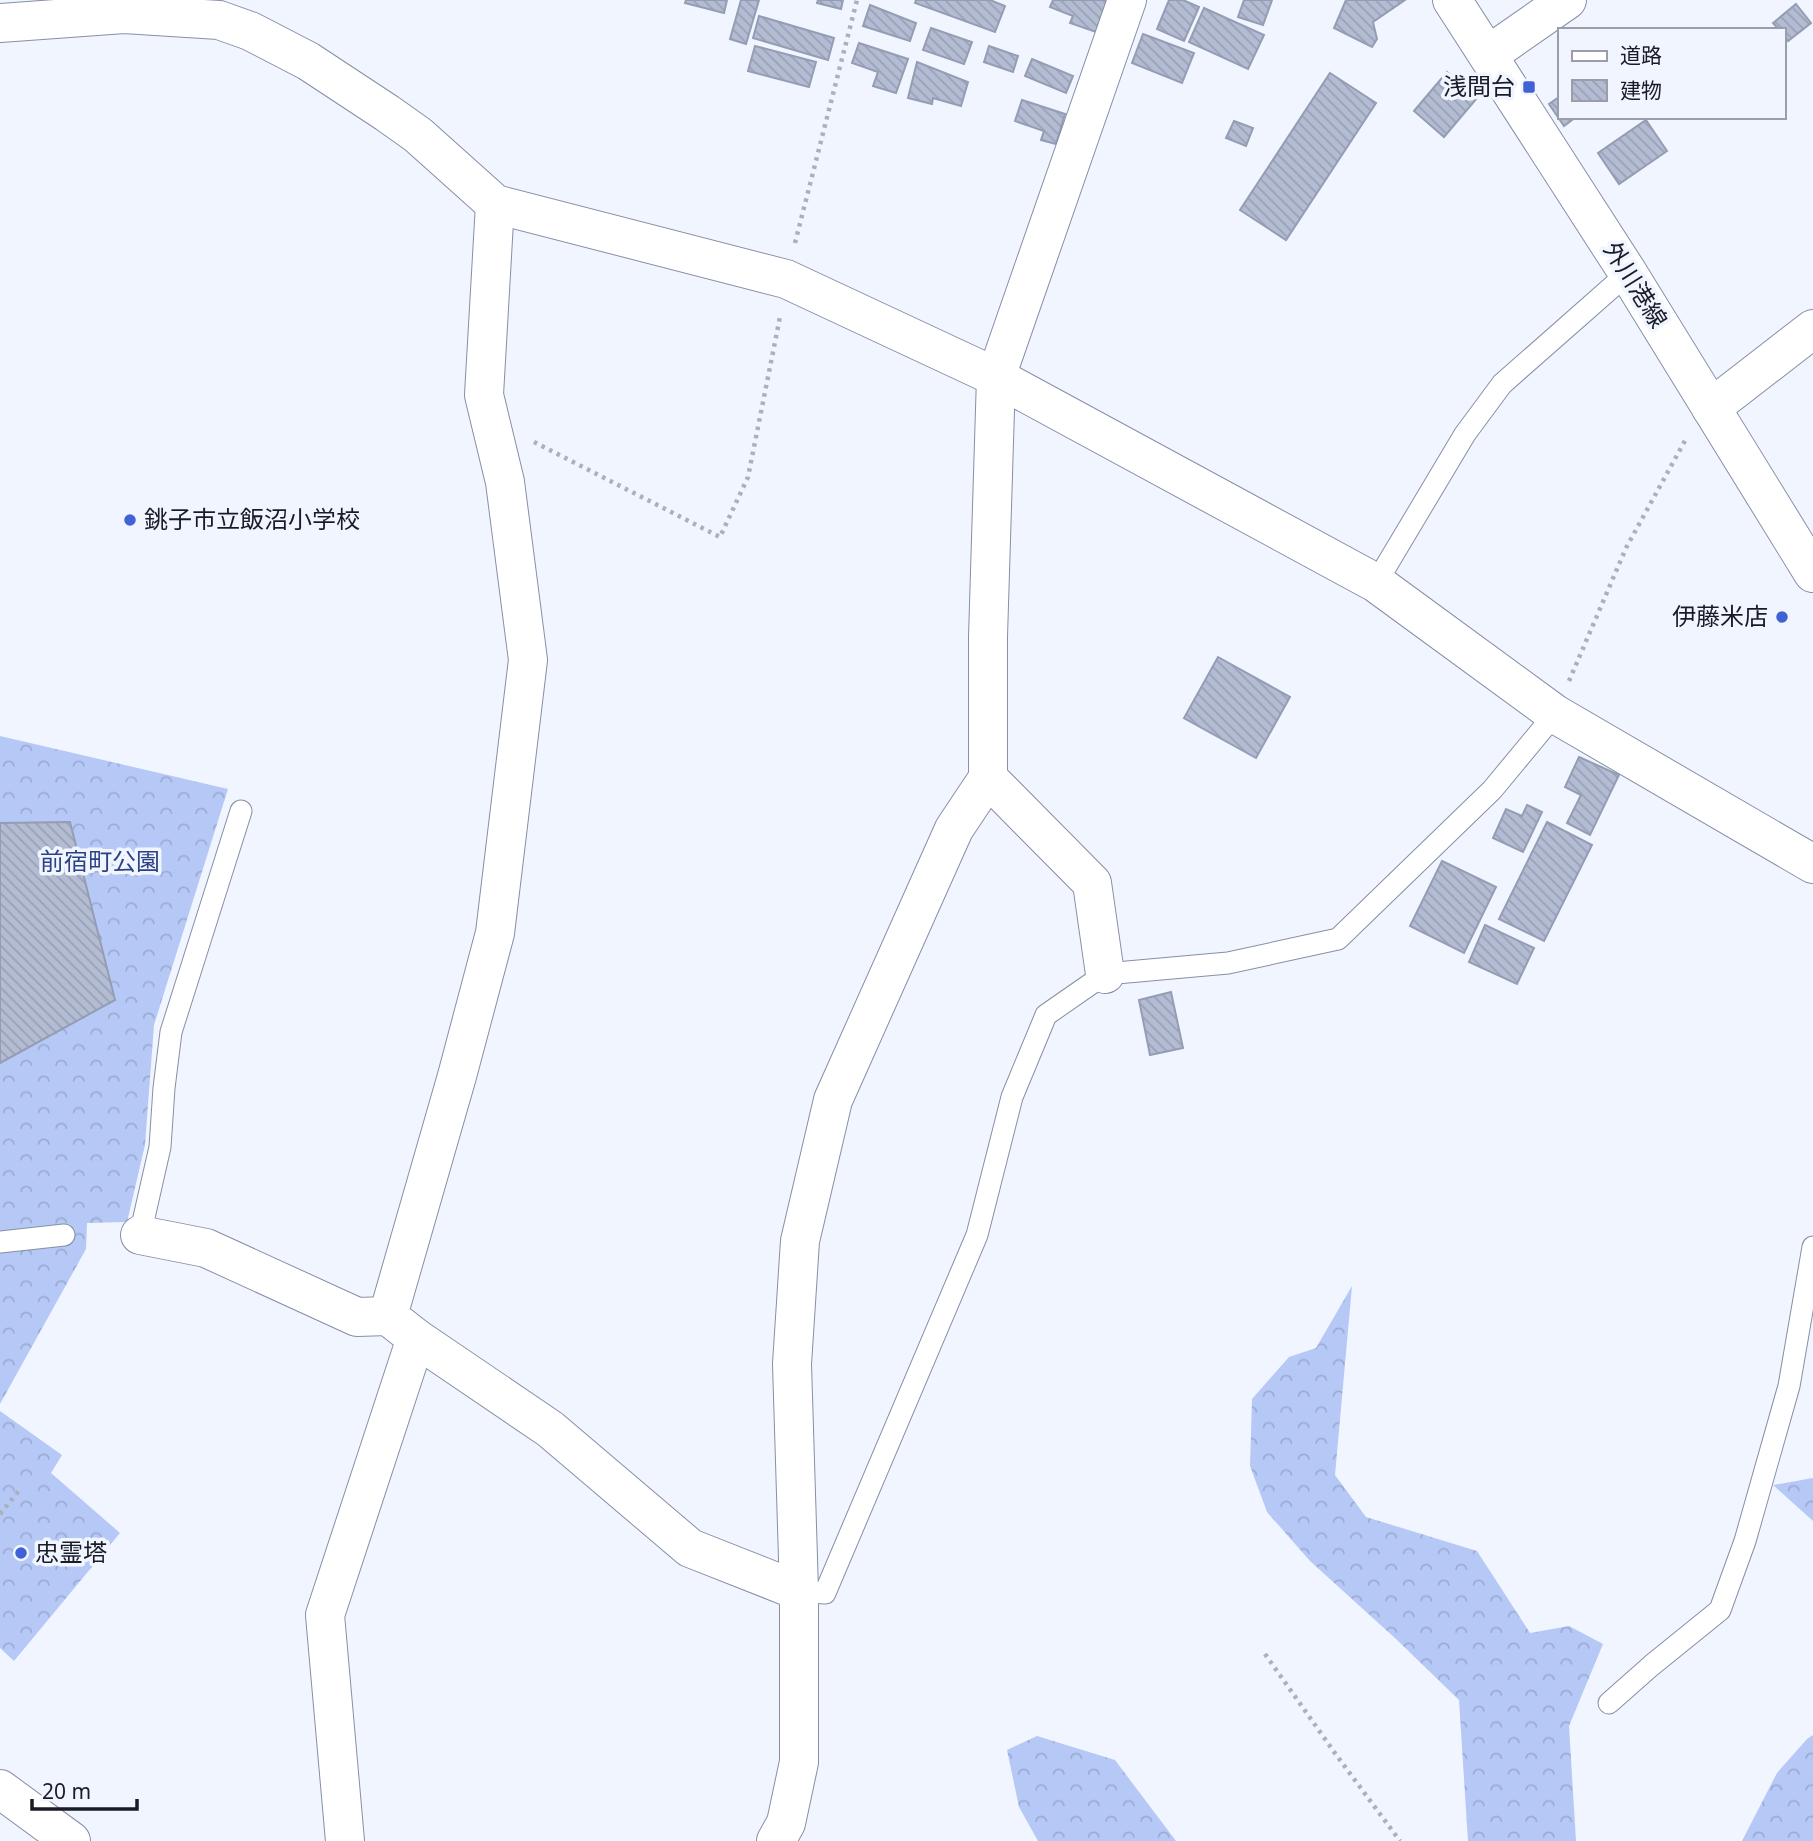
<svg xmlns="http://www.w3.org/2000/svg" width="1813" height="1841" font-family="'Noto Sans','Noto Sans JP',sans-serif">
  <defs>
    <pattern id="forest-crowns" width="20" height="18" patternUnits="userSpaceOnUse" patternTransform="scale(1.75)"><rect width="20" height="18" fill="#b5c8f6"/><path d="M2 6a3 3 0 1 1 6 0M12 15a3 3 0 1 1 6 0" fill="none" stroke="#9babd3"/></pattern>
    <pattern id="building-back-hatch" width="6" height="6" patternUnits="userSpaceOnUse" patternTransform="scale(1.75)"><rect width="6" height="6" fill="#b3bcd3"/><path d="M-1 5l2 2M0 0l6 6M5-1l2 2" fill="none" stroke="#99a1b5"/></pattern>
  </defs>
  <rect width="100%" height="100%" fill="#f1f5ff"/>
  <g fill="url(#forest-crowns)">
    <path d="M 0,736 L 228,789 L 154,1025 L 145,1145 L 127,1222 L 87,1223 L 86,1249 L 0,1404 Z"/>
    <path d="M 1352,1286 L 1335,1475 L 1366,1517 L 1477,1551 L 1530,1633 L 1569,1626 L 1603,1644 L 1569,1726 L 1576,1841 L 1468,1841 L 1459,1700 L 1396,1639 L 1310,1561 L 1267,1512 L 1250,1466 L 1252,1399 L 1289,1357 L 1316,1348 Z"/>
    <path d="M 0,1411 L 62,1455 L 51,1473 L 120,1533 L 14,1661 L 0,1648 Z"/>
    <path d="M 1813,1478 L 1813,1521 L 1773,1485 Z"/>
    <path d="M 1813,1735 L 1813,1841 L 1742,1841 L 1777,1773 L 1807,1739 Z"/>
    <path d="M 1037,1736 L 1115,1760 L 1176,1841 L 1038,1841 L 1019,1807 L 1007,1750 Z"/>
  </g>
  <g fill="url(#building-back-hatch)" stroke="#949db3" stroke-width="2">
    <path d="M 686,0 L 727,0 L 724,13 L 685,3 Z"/>
    <path d="M 741,0 L 759,0 L 746,44 L 730,39 Z"/>
    <path d="M 818,0 L 843,0 L 841,9 L 817,3 Z"/>
    <path d="M 916,0 L 990,0 L 1005,6 L 995,32 L 915,3 Z"/>
    <path d="M 1053,0 L 1107,0 L 1096,32 L 1070,23 L 1073,16 L 1050,7 Z"/>
    <path d="M 1169,0 L 1183,0 L 1199,7 L 1184,41 L 1157,29 Z"/>
    <path d="M 1244,0 L 1272,0 L 1263,25 L 1238,17 Z"/>
    <path d="M 1346,0 L 1405,0 L 1373,22 L 1377,39 L 1372,47 L 1334,28 Z"/>
    <path d="M 1796,4 L 1811,23 L 1788,41 L 1783,35 L 1783,30 L 1779,30 L 1773,23 Z"/>
    <path d="M 870,5 L 916,23 L 910,41 L 863,26 Z"/>
    <path d="M 1204,8 L 1264,35 L 1248,69 L 1189,42 Z"/>
    <path d="M 759,16 L 834,38 L 828,60 L 753,38 Z"/>
    <path d="M 931,28 L 972,42 L 964,64 L 923,50 Z"/>
    <path d="M 1143,34 L 1194,53 L 1182,83 L 1132,63 Z"/>
    <path d="M 859,43 L 908,59 L 896,93 L 873,86 L 878,72 L 852,63 Z"/>
    <path d="M 755,46 L 816,62 L 809,87 L 748,71 Z"/>
    <path d="M 989,46 L 1018,56 L 1013,72 L 984,62 Z"/>
    <path d="M 1032,59 L 1073,76 L 1066,93 L 1025,76 Z"/>
    <path d="M 917,62 L 968,82 L 961,106 L 933,98 L 932,104 L 908,98 Z"/>
    <path d="M 1447,72 L 1478,97 L 1444,137 L 1414,111 Z"/>
    <path d="M 1330,73 L 1376,103 L 1286,240 L 1240,210 Z"/>
    <path d="M 1559,97 L 1559,117 L 1576,117 L 1564,126 L 1549,104 Z"/>
    <path d="M 1022,100 L 1065,114 L 1056,144 L 1041,140 L 1044,131 L 1015,121 Z"/>
    <path d="M 1646,120 L 1667,151 L 1619,184 L 1598,153 Z"/>
    <path d="M 1234,121 L 1253,128 L 1246,146 L 1226,138 Z"/>
    <path d="M 1218,657 L 1290,697 L 1256,758 L 1184,718 Z"/>
    <path d="M 1579,757 L 1619,775 L 1590,835 L 1567,823 L 1581,795 L 1565,787 Z"/>
    <path d="M 1527,805 L 1542,812 L 1523,852 L 1493,838 L 1506,809 L 1522,816 Z"/>
    <path d="M 70,822 L 115,1000 L 0,1063 L 0,823 Z"/>
    <path d="M 1547,822 L 1592,845 L 1544,941 L 1499,919 Z"/>
    <path d="M 1442,861 L 1496,887 L 1464,953 L 1410,926 Z"/>
    <path d="M 1485,925 L 1534,948 L 1517,984 L 1469,962 Z"/>
    <path d="M 1171,992 L 1183,1048 L 1150,1055 L 1139,1000 Z"/>
  </g>
  <g fill="none" stroke-linecap="round" stroke-linejoin="round">
    <defs>
      <g id="lane">
        <path d="M 1376,583 L 1465,434 L 1502,384 L 1628,273"/>
        <path d="M 140,1235 L 160,1147 L 164,1088 L 171,1032 L 241,811"/>
        <path d="M 0,1242 L 64,1235"/>
        <path d="M 799,1591 L 825,1593 L 977,1235 L 1012,1097 L 1046,1015 L 1105,974 L 1228,963 L 1338,939 L 1492,790 L 1555,714"/>
        <path d="M 1609,1703 L 1652,1665 L 1720,1610 L 1745,1541 L 1789,1386 L 1813,1247"/>
      </g>
      <g id="street">
        <path d="M 0,23 L 124,14 L 219,20 L 250,31 L 308,61 L 387,113 L 418,135 L 495,204 L 786,279 L 996,377 L 1376,583 L 1555,714 L 1813,864"/>
        <path d="M 1488,55 L 1567,0"/>
        <path d="M 1711,408 L 1813,329"/>
        <path d="M 988,778 L 1092,883 L 1105,974"/>
        <path d="M 140,1235 L 206,1248 L 357,1317 L 388,1316"/>
        <path d="M 416,1338 L 550,1429 L 690,1548 L 799,1591"/>
        <path d="M 345,1841 L 325,1615 L 416,1338 L 388,1316 L 457,1076 L 495,933 L 528,660 L 505,482 L 484,395 L 495,204"/>
        <path d="M 776,1841 L 786,1823 L 799,1762 L 799,1591 L 792,1364 L 800,1241 L 833,1100 L 954,829 L 988,778 L 988,637 L 996,377 L 1127,0"/>
      </g>
      <g id="secondary">
        <path d="M 1452,0 L 1628,273 L 1813,573"/>
        <path d="M 0,1789 L 71,1841"/>
      </g>
    </defs>
    <use href="#lane" stroke="#868fa5" stroke-width="23"/>
    <use href="#street" stroke="#868fa5" stroke-width="40"/>
    <use href="#secondary" stroke="#868fa5" stroke-width="40"/>
    <g stroke="#acb0ba" stroke-width="4.5" stroke-dasharray="3.5 5" stroke-linecap="butt">
      <path d="M 795,243 L 857,0"/>
      <path d="M 534,442 L 720,537 L 748,477 L 780,317"/>
      <path d="M 1569,681 L 1626,548 L 1687,437"/>
      <path d="M 0,1514 L 21,1488"/>
      <path d="M 1265,1654 L 1337,1756 L 1400,1841"/>
    </g>
    <use href="#lane" stroke="#fff" stroke-width="21"/>
    <use href="#street" stroke="#fff" stroke-width="38"/>
    <use href="#secondary" stroke="#fff" stroke-width="38"/>
  </g>
  <g fill="#4162d4" stroke="#f1f5ff" stroke-width="2.5">
    <rect x="1522" y="80" width="14" height="14" rx="3.5"/>
    <circle cx="130" cy="520" r="7"/>
    <circle cx="1782" cy="617" r="7"/>
    <circle cx="21" cy="1553" r="7"/>
  </g>
  <g text-anchor="middle" stroke-width="7" stroke-linejoin="round" paint-order="stroke">
    <g font-size="24" fill="#191c25" stroke="#f1f5ff" text-anchor="end">
      <text x="1515" y="95">浅間台</text>
      <text x="144" y="528" text-anchor="start">銚子市立飯沼小学校</text>
      <text x="1768" y="625">伊藤米店</text>
      <text x="35" y="1561" text-anchor="start">忠霊塔</text>
    </g>
    <g font-size="24" fill="#191c25" stroke="#f1f5ff">
      <text transform="translate(1635 285) rotate(58)" y="8">外川港線</text>
    </g>
    <g font-size="24" fill="#2d4284" stroke="#f1f5ff">
      <text x="100" y="870">前宿町公園</text>
    </g>
  </g>
  <rect x="1558" y="28" width="228" height="91" fill="#f1f5ff" stroke="#9b9ea8" stroke-width="2"/>
  <rect x="1572" y="51" width="35" height="10" fill="#ffffff" stroke="#9b9ea8" stroke-width="2"/>
  <text x="1620" y="63" font-size="21" fill="#191c25">道路</text>
  <rect x="1572" y="80" width="35" height="21" fill="url(#building-back-hatch)" stroke="#9b9ea8" stroke-width="2"/>
  <text x="1620" y="98" font-size="21" fill="#191c25">建物</text>
  <path d="M32 1799v10h105v-10" fill="none" stroke="#191c25" stroke-width="3.5"/>
  <text x="42" y="1799" font-size="21" fill="#191c25" stroke="#f1f5ff" stroke-width="5" paint-order="stroke">20 m</text>
</svg>
